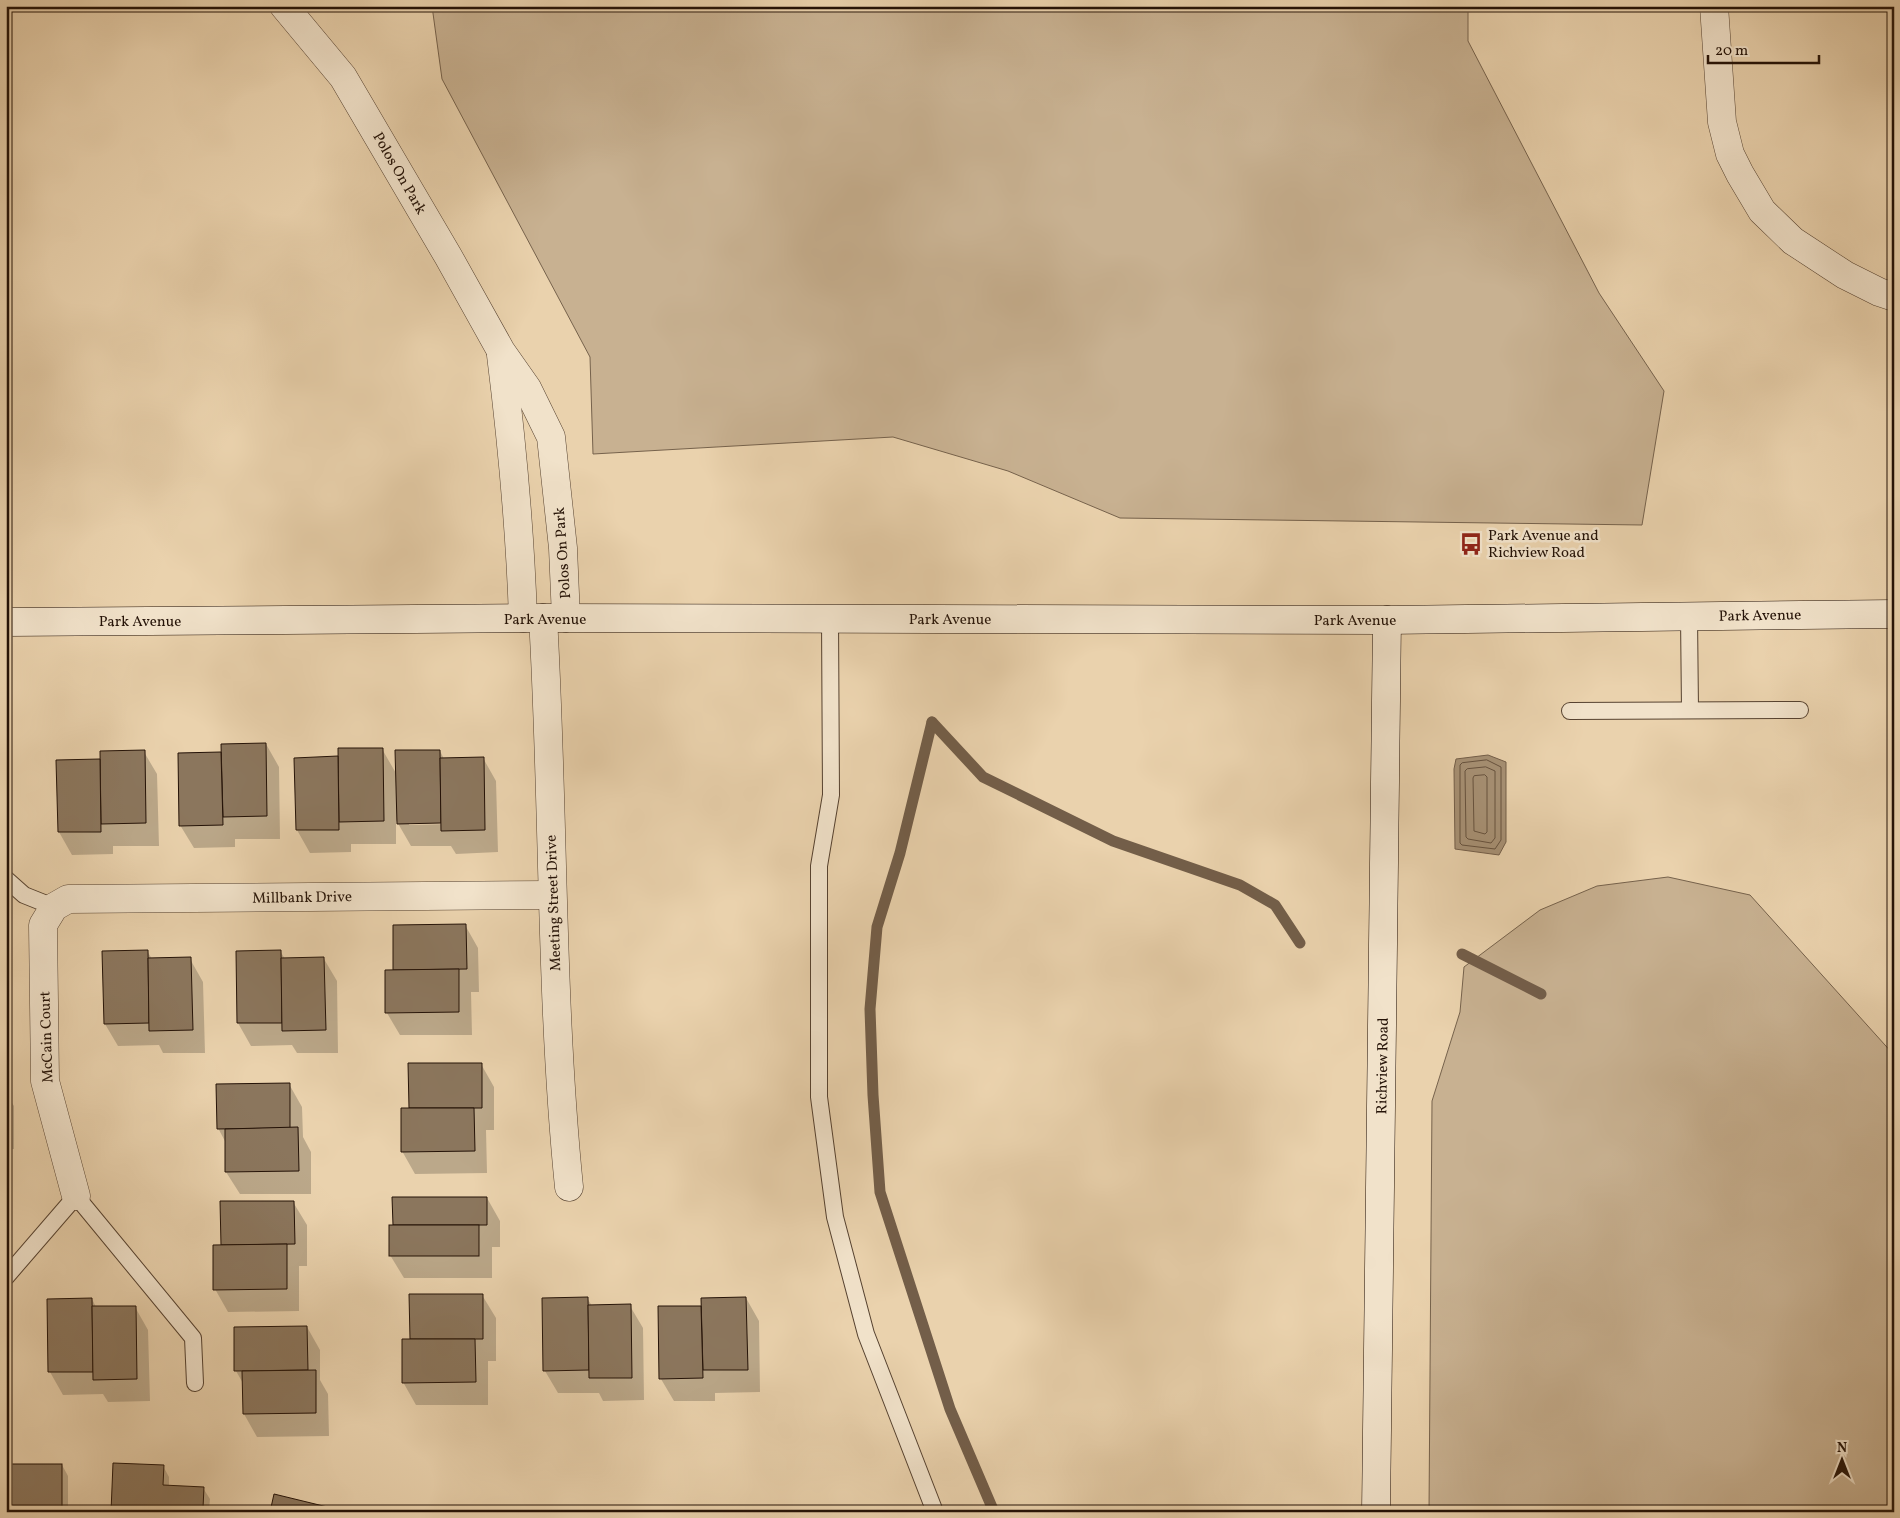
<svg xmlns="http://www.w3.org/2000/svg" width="1900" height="1518" font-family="Vollkorn,serif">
  <rect width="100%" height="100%" fill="#ead2ad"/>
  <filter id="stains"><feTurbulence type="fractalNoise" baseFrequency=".004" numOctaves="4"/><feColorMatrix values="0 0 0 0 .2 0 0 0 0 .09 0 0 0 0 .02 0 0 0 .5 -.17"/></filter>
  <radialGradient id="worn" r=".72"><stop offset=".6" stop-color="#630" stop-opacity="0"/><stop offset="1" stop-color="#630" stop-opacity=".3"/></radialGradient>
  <g fill="#c8b191" stroke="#76624c">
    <path d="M 432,6 L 1468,6 L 1468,41 L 1599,293 L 1664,391 L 1642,525 L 1120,518 L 1008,471 L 893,437 L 593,454 L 590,357 L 442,79 Z"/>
    <path d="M 1668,877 L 1750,895 L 1894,1055 L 1894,1512 L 1429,1512 L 1432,1101 L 1460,1012 L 1464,967 L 1540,910 L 1597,886 Z"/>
  </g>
  <path fill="#a79175" stroke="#735e49" d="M 1488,755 L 1506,762 L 1506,842 L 1499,855 L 1455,849 L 1454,769 L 1456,759 Z"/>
  <g fill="#0003" fill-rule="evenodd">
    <path d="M 266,744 L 279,767 L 280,839 L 235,839 L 235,847 L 194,848 L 180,825 L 179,754 L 223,753 Z"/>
    <path d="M 382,749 L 397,775 L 440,751 L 444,759 L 483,758 L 496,781 L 498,852 L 456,854 L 451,846 L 411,846 L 396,820 L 396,844 L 351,844 L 351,852 L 310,853 L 297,830 L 295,759 L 339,758 ZM 409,822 L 448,822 L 448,824 L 409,825 Z"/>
    <path d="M 144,752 L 157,774 L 159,846 L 113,846 L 113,854 L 72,855 L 59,832 L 58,761 L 101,760 Z"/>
    <path d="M 465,925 L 478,948 L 479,992 L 471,992 L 472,1035 L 400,1035 L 387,1013 L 395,971 Z"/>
    <path d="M 147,951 L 152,959 L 190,959 L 203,982 L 205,1053 L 163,1053 L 159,1045 L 118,1046 L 105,1024 Z"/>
    <path d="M 280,951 L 285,959 L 324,959 L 337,981 L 338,1053 L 297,1053 L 292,1045 L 251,1046 L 238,1023 Z"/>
    <path d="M 481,1064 L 494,1087 L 494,1130 L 486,1130 L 487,1173 L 415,1174 L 402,1151 L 410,1110 Z"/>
    <path d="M 289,1084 L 302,1107 L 303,1137 L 311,1152 L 311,1194 L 240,1194 L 226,1172 L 226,1143 L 218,1128 Z"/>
    <path d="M 6,1093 L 14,1106 L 14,1149 L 6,1149 Z"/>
    <path d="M 487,1198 L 500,1221 L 500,1247 L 492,1247 L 492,1278 L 404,1278 L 390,1255 Z"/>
    <path d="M 293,1202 L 307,1225 L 307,1266 L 299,1266 L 299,1311 L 228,1312 L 215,1289 L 222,1246 Z"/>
    <path d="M 482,1295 L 496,1318 L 496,1361 L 488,1361 L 488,1405 L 416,1405 L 403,1382 Z"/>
    <path d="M 587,1298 L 592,1306 L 630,1306 L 643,1328 L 644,1400 L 603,1401 L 599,1393 L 558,1393 L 545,1371 Z"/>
    <path d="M 746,1298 L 759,1321 L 760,1392 L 715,1393 L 715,1401 L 674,1401 L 661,1379 L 659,1307 L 703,1307 Z"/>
    <path d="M 92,1299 L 96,1307 L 135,1307 L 148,1330 L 150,1401 L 108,1402 L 103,1394 L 63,1395 L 50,1372 Z"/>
    <path d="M 307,1327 L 320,1350 L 320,1380 L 328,1394 L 329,1436 L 257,1437 L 244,1414 L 244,1385 L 236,1371 Z"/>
    <path d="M 62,1465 L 68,1476 L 68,1512 L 6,1512 Z"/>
    <path d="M 163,1466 L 169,1477 L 169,1486 L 203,1488 L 210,1499 L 209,1509 L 218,1510 L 219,1512 L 112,1512 Z"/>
  </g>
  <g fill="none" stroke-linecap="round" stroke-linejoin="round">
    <g stroke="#66523e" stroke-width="1">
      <path d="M 1487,760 L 1501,767 L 1501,840 L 1495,849 L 1462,845 L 1460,843 L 1460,765 L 1462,763 Z"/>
      <path d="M 1486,767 L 1495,771 L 1495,838 L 1491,843 L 1468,839 L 1466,837 L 1465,771 L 1467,769 Z"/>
      <path d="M 1485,775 L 1487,777 L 1487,832 L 1485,834 L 1474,831 L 1473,778 L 1474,776 Z"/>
    </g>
    <g stroke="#735e49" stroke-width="11">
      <path d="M 932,722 L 900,853 L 877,927 L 870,1009 L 873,1095 L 880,1192 L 950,1409 L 994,1512"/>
      <path d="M 932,722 L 983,777 L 1113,841 L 1240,885 L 1275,905 L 1300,943"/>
      <path d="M 1462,954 L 1541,994"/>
    </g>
  </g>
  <g fill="#8b765d" stroke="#241207">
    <path d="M 266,743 L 267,816 L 223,817 L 221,744 Z"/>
    <path d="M 338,748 L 383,748 L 384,821 L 339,822 Z"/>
    <path d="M 145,750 L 146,823 L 101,824 L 100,751 Z"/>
    <path d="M 395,750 L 440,750 L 441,823 L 397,824 Z"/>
    <path d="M 221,752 L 223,825 L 179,826 L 178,753 Z"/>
    <path d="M 338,756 L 339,830 L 296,830 L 294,758 Z"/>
    <path d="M 484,757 L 485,830 L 441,831 L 440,758 Z"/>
    <path d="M 100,759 L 101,832 L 58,832 L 56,760 Z"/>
    <path d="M 466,924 L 467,969 L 393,970 L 393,925 Z"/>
    <path d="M 148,950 L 149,1023 L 104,1024 L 102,951 Z"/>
    <path d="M 281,950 L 282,1023 L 237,1023 L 236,951 Z"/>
    <path d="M 191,957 L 193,1030 L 149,1031 L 148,958 Z"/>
    <path d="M 324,957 L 326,1030 L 282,1031 L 281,958 Z"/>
    <path d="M 459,969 L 459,1012 L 385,1013 L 385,970 Z"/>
    <path d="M 408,1063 L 482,1063 L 482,1108 L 409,1108 Z"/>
    <path d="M 290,1083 L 290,1128 L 217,1129 L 216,1084 Z"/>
    <path d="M 401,1108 L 474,1108 L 475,1151 L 401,1152 Z"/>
    <path d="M 298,1127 L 299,1171 L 225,1172 L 225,1129 Z"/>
    <path d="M 392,1197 L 487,1197 L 487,1225 L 393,1225 Z"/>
    <path d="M 220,1201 L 294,1201 L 295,1244 L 221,1245 Z"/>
    <rect x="389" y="1225" width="90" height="31"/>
    <path d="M 287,1244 L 287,1289 L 213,1290 L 213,1245 Z"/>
    <path d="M 409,1294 L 483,1294 L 483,1339 L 410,1339 Z"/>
    <path d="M 588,1297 L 589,1370 L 543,1371 L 542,1298 Z"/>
    <path d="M 746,1297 L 748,1370 L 703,1370 L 701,1298 Z"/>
    <path d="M 92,1298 L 93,1372 L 48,1372 L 47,1299 Z"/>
    <path d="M 631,1304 L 632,1378 L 589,1378 L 588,1305 Z"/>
    <path d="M 92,1306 L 136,1306 L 137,1379 L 93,1380 Z"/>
    <path d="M 658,1306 L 701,1306 L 703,1378 L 659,1379 Z"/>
    <path d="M 307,1326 L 308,1370 L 234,1371 L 234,1327 Z"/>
    <path d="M 402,1339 L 475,1339 L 476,1382 L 402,1383 Z"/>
    <path d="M 316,1370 L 316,1413 L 243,1414 L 242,1371 Z"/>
    <path d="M 113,1463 L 164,1465 L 163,1485 L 204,1487 L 203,1508 L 218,1508 L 218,1512 L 111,1512 Z"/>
    <rect x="6" y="1464" width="56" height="48"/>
    <path d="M 274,1494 L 348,1512 L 270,1512 Z"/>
  </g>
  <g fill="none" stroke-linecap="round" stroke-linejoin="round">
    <defs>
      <g id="lane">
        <path d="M 1689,616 L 1690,710"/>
        <path d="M 830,618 L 831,795 L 819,866 L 819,1097 L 835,1217 L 866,1334 L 935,1512"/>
        <path d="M 1570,711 L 1800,710"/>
        <path d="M 6,879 L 24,895 L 54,907"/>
        <path d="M 6,1277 L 76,1196 L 193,1338 L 195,1383"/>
      </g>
      <g id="street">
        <path d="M 284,6 L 343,77 L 448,256 L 501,351 L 527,388 L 551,437 L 563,548 L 566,618"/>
        <path d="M 1714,6 L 1722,122 L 1730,154 L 1740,174 L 1762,211 L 1793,241 L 1845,275 L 1879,292 L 1894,297"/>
        <path d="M 501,355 C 512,443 520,530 523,618"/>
        <path d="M 543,618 C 554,807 550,998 569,1187"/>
        <path d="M 76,1196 L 45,1081 L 43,925 L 54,907 L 68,899 L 551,895"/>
      </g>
      <g id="secondary">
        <path d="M 6,622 L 543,618 L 1387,620 L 1894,614"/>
        <path d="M 1376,1512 L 1387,620"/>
      </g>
    </defs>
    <use href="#lane" stroke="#564230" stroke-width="18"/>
    <use href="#street" stroke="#564230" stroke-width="29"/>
    <use href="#secondary" stroke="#241207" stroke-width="29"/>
    <use href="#lane" stroke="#f1e2ca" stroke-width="16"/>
    <use href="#street" stroke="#f1e2ca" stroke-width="28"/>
    <use href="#secondary" stroke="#f1e2ca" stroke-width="28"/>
  </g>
  <defs>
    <symbol id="bus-bare" viewBox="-9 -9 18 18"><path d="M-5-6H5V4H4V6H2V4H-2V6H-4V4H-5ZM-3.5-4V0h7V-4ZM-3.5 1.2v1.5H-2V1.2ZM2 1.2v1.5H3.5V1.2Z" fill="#8f2418" stroke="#f1e2ca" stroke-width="2.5" paint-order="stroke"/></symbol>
  </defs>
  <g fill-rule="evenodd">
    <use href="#bus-bare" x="1455" y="528" width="32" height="32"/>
  </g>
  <g text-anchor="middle" stroke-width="5" stroke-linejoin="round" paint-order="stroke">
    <g font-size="15" fill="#241207" stroke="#f1e2ca">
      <text transform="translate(400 173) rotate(60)" y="5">Polos On Park</text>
      <text transform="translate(562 553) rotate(-94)" y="5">Polos On Park</text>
      <text transform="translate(1760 615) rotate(-1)" y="5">Park Avenue</text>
      <text x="545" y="624">Park Avenue</text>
      <text x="950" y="624">Park Avenue</text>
      <text x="1355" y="625">Park Avenue</text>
      <text x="140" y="626">Park Avenue</text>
      <text transform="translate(302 897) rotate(-1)" y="5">Millbank Drive</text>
      <text transform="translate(553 903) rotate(-92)" y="5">Meeting Street Drive</text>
      <text transform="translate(46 1037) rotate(-92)" y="5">McCain Court</text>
      <text transform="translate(1382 1066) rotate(-89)" y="5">Richview Road</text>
    </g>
    <g font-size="15" fill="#241207" stroke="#f1e2ca" text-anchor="start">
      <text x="1488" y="540">Park Avenue and<tspan x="1488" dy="17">Richview Road</tspan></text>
    </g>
  </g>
  <rect width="1900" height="1518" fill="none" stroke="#ead2ad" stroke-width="25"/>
  <rect x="8" y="8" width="1885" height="1503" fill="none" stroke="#241207" stroke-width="2.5"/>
  <rect x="12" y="12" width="1875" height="1493" fill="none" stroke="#241207"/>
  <g transform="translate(1842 1460)" stroke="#f1e2ca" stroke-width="4" paint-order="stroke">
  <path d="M0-4L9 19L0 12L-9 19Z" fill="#241207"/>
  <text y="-8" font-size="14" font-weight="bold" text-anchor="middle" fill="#241207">N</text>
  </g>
  <path d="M1708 55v8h111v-8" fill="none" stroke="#241207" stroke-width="2.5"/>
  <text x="1715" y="55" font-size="15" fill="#241207" stroke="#f1e2ca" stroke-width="4" paint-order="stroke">20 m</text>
  <rect width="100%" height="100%" filter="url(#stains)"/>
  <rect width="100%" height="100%" fill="url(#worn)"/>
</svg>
